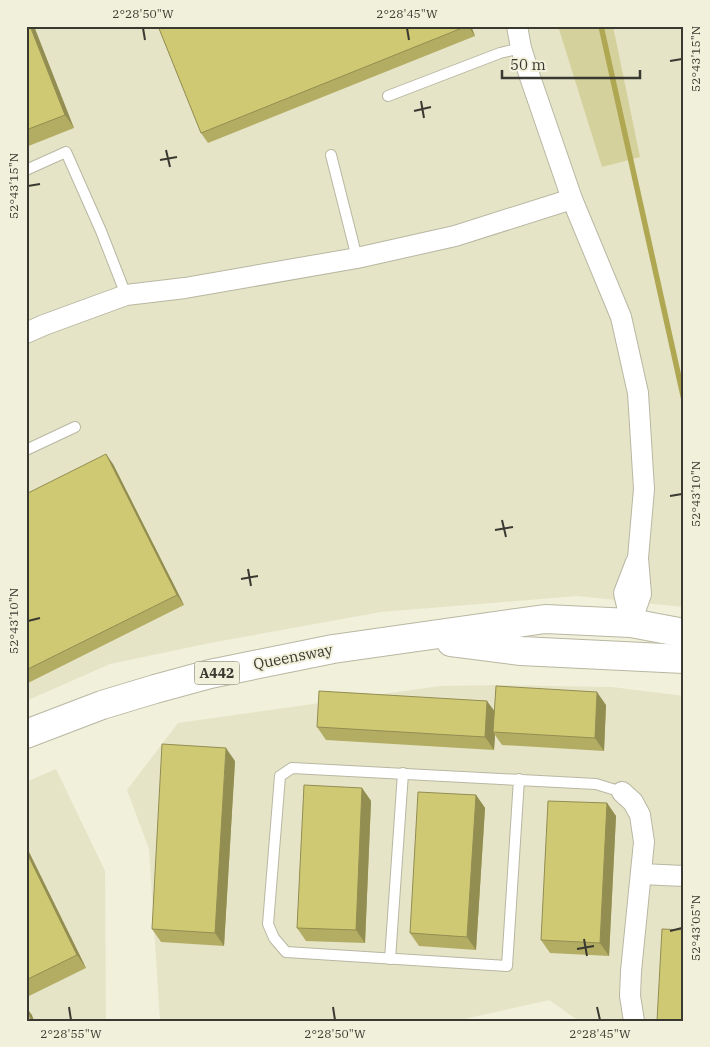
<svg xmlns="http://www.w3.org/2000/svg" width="710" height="1047" font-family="'IBM Plex Serif',serif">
  <rect width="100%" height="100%" fill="#f1f0da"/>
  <g fill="#e6e4c7">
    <path d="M 26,26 L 684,26 L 684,607 L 577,596 L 381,612 L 210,643 L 110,664 L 26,701 Z"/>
    <path d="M 499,685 L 612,687 L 684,696 L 684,1021 L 579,1021 L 549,1000 L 456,1021 L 160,1021 L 149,849 L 127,790 L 178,723 L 440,686 Z"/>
    <path d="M 56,769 L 105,871 L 106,1021 L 26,1021 L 26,782 Z"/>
  </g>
  <path fill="#d5d19d" d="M 558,26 L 613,26 L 640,157 L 602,167 Z"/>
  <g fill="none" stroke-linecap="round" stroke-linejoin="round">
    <path stroke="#afa752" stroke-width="5.5" d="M 601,26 L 684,400"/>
    <defs>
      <g id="lane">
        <path d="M 388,96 L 500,53 L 521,48"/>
        <path d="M 331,155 L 357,258"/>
        <path d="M 26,170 L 66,152 L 101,231 L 126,295"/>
        <path d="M 26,450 L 75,427"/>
        <path d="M 519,779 L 507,966 L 286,952 L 274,938 L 268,924 L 280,776 L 292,768 L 596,784 L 622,792"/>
        <path d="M 390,959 L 403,773"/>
      </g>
      <g id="street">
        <path d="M 517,26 L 521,48 L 530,77 L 572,199 L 621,317 L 638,393 L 644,489 L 638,558 L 641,594 L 631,623"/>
        <path d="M 26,333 L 44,325 L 126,295 L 185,288 L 357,258 L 455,236 L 572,199"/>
        <path d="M 631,623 L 624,593 L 636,562"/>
        <path d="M 622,792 L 633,802 L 640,815 L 644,842 L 631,971 L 630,996 L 634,1021"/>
        <path d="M 641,874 L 684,876"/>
      </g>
      <g id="primary">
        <path d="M 451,642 L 521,651 L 684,659"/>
        <path d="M 26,734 L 102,705 L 155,689 L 210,674 L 333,649 L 545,619 L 631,623 L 684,633"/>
      </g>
    </defs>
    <use href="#lane" stroke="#b8b7a2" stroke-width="12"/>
    <use href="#street" stroke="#b8b7a2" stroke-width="22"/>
    <use href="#primary" stroke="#b8b7a2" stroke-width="30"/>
    <use href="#lane" stroke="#fff" stroke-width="10"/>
    <use href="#street" stroke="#fff" stroke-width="20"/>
    <use href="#primary" stroke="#fff" stroke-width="28"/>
  </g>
  <g fill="#b3ad64">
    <path d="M 26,26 L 74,128 L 26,147 Z"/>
    <path d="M 158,26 L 471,26 L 475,36 L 208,143 L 201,133 Z"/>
    <path d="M 113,464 L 184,605 L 26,684 L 26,494 Z"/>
    <path d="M 606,705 L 604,751 L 502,745 L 495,735 L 494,750 L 326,740 L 317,727 L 494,711 Z"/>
    <path d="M 235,761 L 224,946 L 161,942 L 152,929 Z"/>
    <path d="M 362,788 L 371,801 L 365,943 L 306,941 L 297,928 Z"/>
    <path d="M 476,795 L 485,808 L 476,950 L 419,946 L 410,933 Z"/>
    <path d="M 607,803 L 616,816 L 609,956 L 550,953 L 541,940 Z"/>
    <path d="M 26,846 L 86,968 L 29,996 L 26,992 Z"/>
  </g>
  <g fill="#928d51">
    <path d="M 30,26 L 34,26 L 74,128 L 65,115 Z"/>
    <path d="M 468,26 L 471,26 L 475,36 Z"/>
    <path d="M 106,454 L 113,464 L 184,605 L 177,595 Z"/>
    <path d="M 597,692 L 606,705 L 604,751 L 595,738 Z"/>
    <path d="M 487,701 L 496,713 L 493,732 L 495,735 L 494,750 L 485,737 Z"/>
    <path d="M 226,748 L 235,761 L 224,946 L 215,933 Z"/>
    <path d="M 362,788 L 371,801 L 365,943 L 356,930 Z"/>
    <path d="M 476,795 L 485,808 L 476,950 L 467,937 Z"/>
    <path d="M 607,803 L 616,816 L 609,956 L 600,943 Z"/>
    <path d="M 26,846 L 86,968 L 77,955 L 26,851 Z"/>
    <path d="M 26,1007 L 32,1015 L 34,1021 L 32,1021 L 26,1009 Z"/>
  </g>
  <g fill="#d0c974" stroke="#928d51">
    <path d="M 26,26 L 30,26 L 65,115 L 26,130 Z"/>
    <path d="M 158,26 L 467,26 L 201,133 Z"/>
    <path d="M 106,454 L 177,595 L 26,670 L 26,494 Z"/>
    <path d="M 496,686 L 597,692 L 595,738 L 493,732 Z"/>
    <path d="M 319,691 L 487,701 L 485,737 L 317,727 Z"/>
    <path d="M 162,744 L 226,748 L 215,933 L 152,929 Z"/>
    <path d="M 304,785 L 362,788 L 356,930 L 297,928 Z"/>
    <path d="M 418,792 L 476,795 L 467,937 L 410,933 Z"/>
    <path d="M 548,801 L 607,803 L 600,943 L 541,940 Z"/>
    <path d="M 26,851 L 77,955 L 26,980 Z"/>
    <path d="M 662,929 L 684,930 L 684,1021 L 657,1021 Z"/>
    <path d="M 26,1009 L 32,1021 L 26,1021 Z"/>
  </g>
  <path fill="none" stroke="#3a3931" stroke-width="2" d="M 143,28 L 145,40M 407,28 L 409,40M 670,61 L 682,59M 421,101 L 424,118M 414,111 L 431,107M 166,150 L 170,167M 160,160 L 177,157M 28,186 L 40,184M 670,496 L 682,494M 502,520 L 506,537M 495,530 L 513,527M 248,569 L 251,586M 241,579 L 258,576M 28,621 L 40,618M 670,931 L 682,928M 584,939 L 587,956M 577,949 L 594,946M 69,1007 L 71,1020M 333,1007 L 335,1020M 597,1007 L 600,1020"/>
  <g text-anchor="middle" stroke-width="4" stroke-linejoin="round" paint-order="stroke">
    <rect fill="#f1f0da" stroke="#717064" stroke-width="1" x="194.5" y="661.5" width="45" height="23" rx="4"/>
    <g font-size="14" font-weight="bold" fill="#3a3931">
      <text x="217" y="678">A442</text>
    </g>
    <g font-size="15" fill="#3a3931" stroke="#f1f0da">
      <text transform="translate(293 657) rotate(-11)" y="5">Queensway</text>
    </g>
  </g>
  <rect width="710" height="1047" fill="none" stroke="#f1f0da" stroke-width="55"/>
  <path d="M502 70v8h138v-8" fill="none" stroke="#3a3931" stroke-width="2.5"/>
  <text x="510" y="70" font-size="15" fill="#3a3931" stroke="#f1f0da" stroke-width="4" paint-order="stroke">50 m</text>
  <rect x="28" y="28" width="654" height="992" fill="none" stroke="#3a3931" stroke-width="2"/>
  <g font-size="12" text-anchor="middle" fill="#3a3931">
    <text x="143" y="18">2°28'50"W</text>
    <text x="407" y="18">2°28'45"W</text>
    <text transform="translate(696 59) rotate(-90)" y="4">52°43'15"N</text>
    <text transform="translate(14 186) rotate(-90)" y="4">52°43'15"N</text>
    <text transform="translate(696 494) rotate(-90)" y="4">52°43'10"N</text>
    <text transform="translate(14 621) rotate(-90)" y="4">52°43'10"N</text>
    <text transform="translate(696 928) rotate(-90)" y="4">52°43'05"N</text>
    <text x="71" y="1038">2°28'55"W</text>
    <text x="335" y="1038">2°28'50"W</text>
    <text x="600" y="1038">2°28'45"W</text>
  </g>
</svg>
